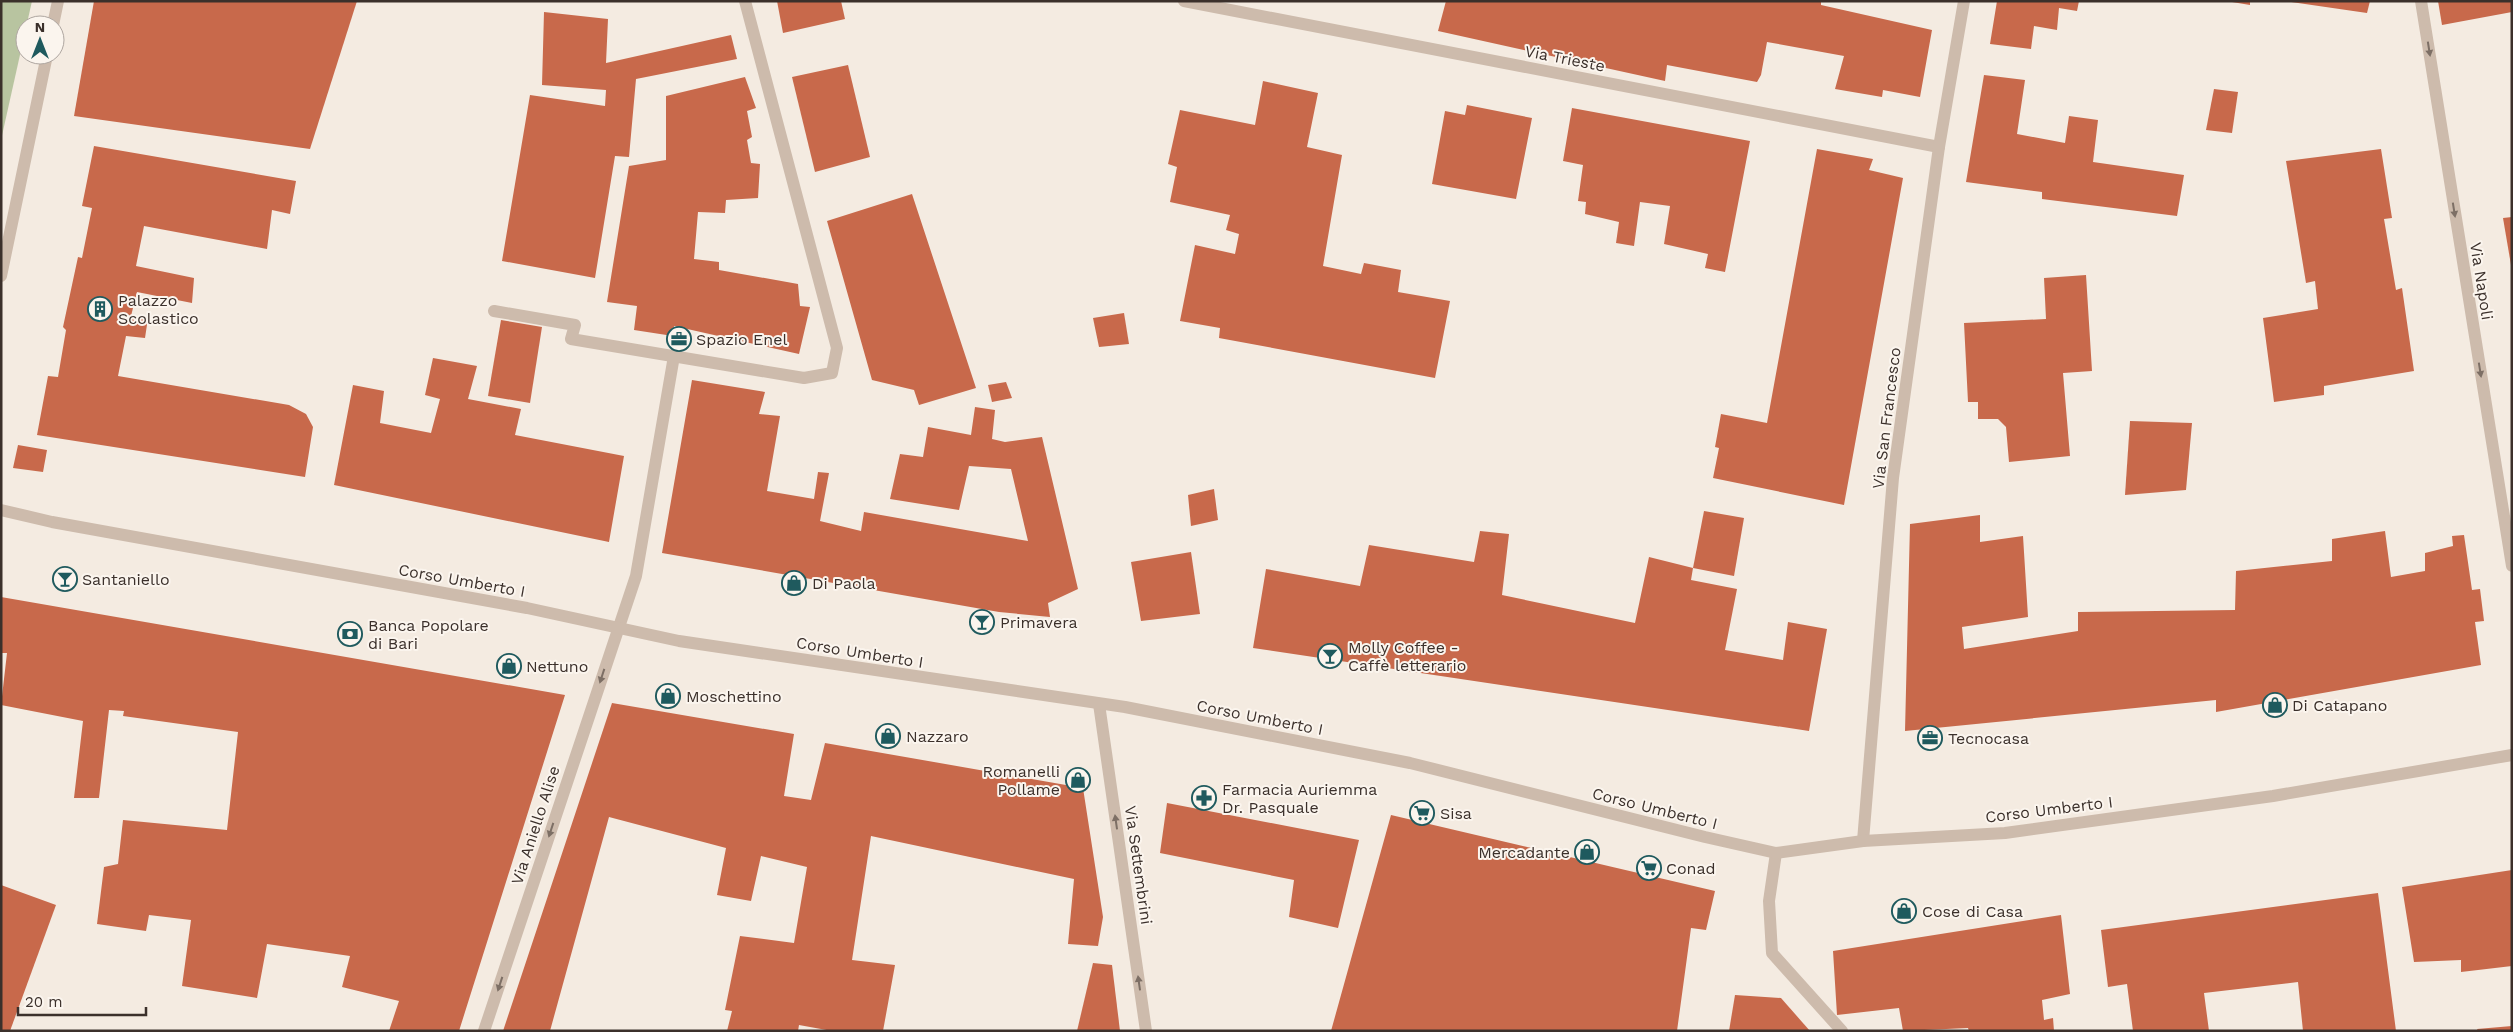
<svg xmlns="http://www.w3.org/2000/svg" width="2513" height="1032" font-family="'Work Sans',sans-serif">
  <rect width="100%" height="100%" fill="#f4ebe1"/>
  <path fill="#b8c4a0" d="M 1,1 L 32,1 L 1,140 Z"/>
  <g fill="#c8694b">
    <path d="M 94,1 L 357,1 L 310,149 L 74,116 Z"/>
    <path d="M 777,1 L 841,1 L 845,19 L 783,33 Z"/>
    <path d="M 1446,1 L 1821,1 L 1821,5 L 1932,30 L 1920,97 L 1883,90 L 1882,97 L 1835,89 L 1844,56 L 1767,42 L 1761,75 L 1757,82 L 1667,65 L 1665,81 L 1438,31 Z"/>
    <path d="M 1997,1 L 2079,1 L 2077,11 L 2059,8 L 2057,30 L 2034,26 L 2031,49 L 1990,44 Z"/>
    <path d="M 2232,1 L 2250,1 L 2250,5 L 2232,2 Z"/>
    <path d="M 2285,1 L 2370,1 L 2367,13 Z"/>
    <path d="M 2438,1 L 2512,1 L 2512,12 L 2442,25 Z"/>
    <path d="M 544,12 L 608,19 L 606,63 L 731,35 L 737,59 L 636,79 L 629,157 L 615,156 L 595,278 L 502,261 L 530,95 L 605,106 L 606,90 L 542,85 Z"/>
    <path d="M 848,65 L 870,157 L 815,172 L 792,77 Z"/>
    <path d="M 1984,75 L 2025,80 L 2017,134 L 2065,143 L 2069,116 L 2098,120 L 2093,162 L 2184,175 L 2177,216 L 2042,199 L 2042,192 L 1966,182 Z"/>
    <path d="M 745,77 L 756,108 L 747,111 L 752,137 L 747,140 L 751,163 L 760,164 L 758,198 L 726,200 L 725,213 L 698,212 L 694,259 L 719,262 L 719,270 L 798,284 L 800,306 L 810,307 L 799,354 L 674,326 L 673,336 L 634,330 L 637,306 L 607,302 L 629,166 L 666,160 L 666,96 Z"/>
    <path d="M 1263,81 L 1318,93 L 1307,147 L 1342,155 L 1323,266 L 1361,274 L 1364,263 L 1401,270 L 1398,292 L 1450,301 L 1435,378 L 1219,338 L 1220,328 L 1180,321 L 1195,245 L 1235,254 L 1239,234 L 1226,230 L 1230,215 L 1170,202 L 1177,167 L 1168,164 L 1180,110 L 1255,125 Z"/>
    <path d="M 2214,89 L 2238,92 L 2232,133 L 2206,130 Z"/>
    <path d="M 1467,105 L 1532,118 L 1516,199 L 1432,184 L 1445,111 L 1465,115 Z"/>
    <path d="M 1572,108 L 1750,141 L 1725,272 L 1705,268 L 1708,254 L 1664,244 L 1670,206 L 1640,202 L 1634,246 L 1616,243 L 1619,222 L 1585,214 L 1586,202 L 1578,201 L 1583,165 L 1563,161 Z"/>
    <path d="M 94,146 L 296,181 L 290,214 L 272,210 L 267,249 L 144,226 L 136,266 L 194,278 L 192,303 L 137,292 L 131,316 L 148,318 L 145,338 L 126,336 L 118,376 L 289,405 L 306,414 L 313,427 L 305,477 L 37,435 L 48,376 L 58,377 L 66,330 L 63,327 L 78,257 L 82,258 L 92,208 L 82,206 Z"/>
    <path d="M 1817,149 L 1873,159 L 1869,170 L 1903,178 L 1844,505 L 1713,478 L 1719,448 L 1715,447 L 1721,414 L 1767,423 Z"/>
    <path d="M 2381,149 L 2392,218 L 2384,219 L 2396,290 L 2402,288 L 2414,371 L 2324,386 L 2324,395 L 2274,402 L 2263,318 L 2318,309 L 2315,281 L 2306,283 L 2286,161 Z"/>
    <path d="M 912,194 L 976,388 L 919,405 L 914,390 L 872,380 L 827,221 Z"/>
    <path d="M 2512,217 L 2512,265 L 2511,265 L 2503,218 Z"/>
    <path d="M 2086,275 L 2092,371 L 2063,373 L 2070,456 L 2009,462 L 2006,427 L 1998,419 L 1978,419 L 1978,402 L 1968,402 L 1964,323 L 2046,319 L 2044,278 Z"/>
    <path d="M 1124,313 L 1129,344 L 1099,347 L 1093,318 Z"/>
    <path d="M 501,320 L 542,327 L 530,403 L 488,396 Z"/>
    <path d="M 433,358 L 477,366 L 468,399 L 521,409 L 515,435 L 624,456 L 609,542 L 334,485 L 353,385 L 384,391 L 380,423 L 431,433 L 440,399 L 425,395 Z"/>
    <path d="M 692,380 L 765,392 L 759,414 L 780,416 L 767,491 L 814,499 L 818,472 L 829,473 L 820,521 L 861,531 L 864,512 L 1028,541 L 1011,469 L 969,466 L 959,510 L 890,499 L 900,454 L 923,457 L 928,427 L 971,435 L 975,407 L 995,410 L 992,439 L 1005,442 L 1042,437 L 1078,589 L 1048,603 L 1050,617 L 999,612 L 662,553 Z"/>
    <path d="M 1006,382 L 1012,398 L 992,402 L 988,385 Z"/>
    <path d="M 2130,421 L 2192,423 L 2186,490 L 2125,495 Z"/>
    <path d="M 18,445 L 47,450 L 43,472 L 13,468 Z"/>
    <path d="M 1214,489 L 1218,520 L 1191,526 L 1188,495 Z"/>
    <path d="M 1704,511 L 1744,518 L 1734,576 L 1693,568 Z"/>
    <path d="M 1980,515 L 1980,542 L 2023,536 L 2028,617 L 1962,627 L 1964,649 L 2078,631 L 2078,612 L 2235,610 L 2236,571 L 2332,561 L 2332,539 L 2385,531 L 2391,577 L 2425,571 L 2425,553 L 2453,546 L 2452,536 L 2464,535 L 2472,590 L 2480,589 L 2484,621 L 2475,622 L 2481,665 L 2216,712 L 2216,700 L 1905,731 L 1910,524 Z"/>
    <path d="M 1480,531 L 1509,534 L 1502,595 L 1635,623 L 1649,557 L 1693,568 L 1691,580 L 1737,589 L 1725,650 L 1783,660 L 1788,622 L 1827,629 L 1809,731 L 1253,648 L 1266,569 L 1360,586 L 1369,545 L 1474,562 Z"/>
    <path d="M 1191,552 L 1200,614 L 1141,621 L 1131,562 Z"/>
    <path d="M 1,597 L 565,695 L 459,1031 L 389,1031 L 399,1001 L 342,987 L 350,956 L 267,944 L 257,998 L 182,986 L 191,920 L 149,915 L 146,931 L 97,924 L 104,867 L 118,864 L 123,820 L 227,830 L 238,732 L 123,716 L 124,711 L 109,710 L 99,798 L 74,798 L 83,721 L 1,705 L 7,653 L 1,653 Z"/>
    <path d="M 612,703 L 794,734 L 784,796 L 811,800 L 825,743 L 1083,788 L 1103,917 L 1098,946 L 1068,944 L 1074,879 L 871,836 L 852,960 L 895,965 L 883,1031 L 832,1031 L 799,1025 L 798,1031 L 727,1031 L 732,1011 L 725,1010 L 740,936 L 794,943 L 807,867 L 761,856 L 751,901 L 717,895 L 726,848 L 609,817 L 550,1031 L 503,1031 Z"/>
    <path d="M 1167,803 L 1359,840 L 1338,928 L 1289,917 L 1294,880 L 1160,853 Z"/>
    <path d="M 1391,815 L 1715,891 L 1706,930 L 1691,928 L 1677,1031 L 1331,1031 Z"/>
    <path d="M 2512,870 L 2512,966 L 2461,972 L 2461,960 L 2414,962 L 2402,887 Z"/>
    <path d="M 1,885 L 56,905 L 10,1031 L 1,1031 Z"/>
    <path d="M 2378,893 L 2396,1031 L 2303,1031 L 2298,982 L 2204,993 L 2209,1031 L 2133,1031 L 2127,984 L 2108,987 L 2101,930 Z"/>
    <path d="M 2061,915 L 2070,994 L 2042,1000 L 2044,1020 L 2053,1018 L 2054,1031 L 1969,1031 L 1968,1028 L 1903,1031 L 1899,1008 L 1837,1015 L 1833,951 Z"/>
    <path d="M 1093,963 L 1112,965 L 1120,1031 L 1077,1031 Z"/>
    <path d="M 1735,995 L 1781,998 L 1810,1031 L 1729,1031 Z"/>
    <path d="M 2512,1026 L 2512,1031 L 2478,1031 L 2477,1029 Z"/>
  </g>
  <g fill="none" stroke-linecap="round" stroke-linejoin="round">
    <g stroke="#cdbbac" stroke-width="12">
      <path d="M 1184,1 L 1939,147"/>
      <path d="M 2421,1 L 2512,566"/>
      <path d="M 53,25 L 58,1"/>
      <path d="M 1,276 L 47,55"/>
      <path d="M 494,311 L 575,325 L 571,339 L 804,378 L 832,373 L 837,348 L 745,1"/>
      <path d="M 1099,704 L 1146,1031"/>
      <path d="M 1863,841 L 1893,478 L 1939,147 L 1964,1"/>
      <path d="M 1776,853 L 1769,901 L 1772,953 L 1842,1031"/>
      <path d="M 484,1031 L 636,576 L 674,356"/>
    </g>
    <path stroke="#cdbbac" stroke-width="12" d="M 1,510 L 52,522 L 527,608 L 679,641 L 1125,707 L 1410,763 L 1705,837 L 1776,853 L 1863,841 L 2005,833 L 2273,796 L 2512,755"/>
  </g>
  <defs><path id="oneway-solid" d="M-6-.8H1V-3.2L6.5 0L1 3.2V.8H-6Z" transform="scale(1.25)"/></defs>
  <g fill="#7d6f65">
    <use href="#oneway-solid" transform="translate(2429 49) rotate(81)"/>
    <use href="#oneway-solid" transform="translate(2454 210) rotate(81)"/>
    <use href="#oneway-solid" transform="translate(2480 370) rotate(81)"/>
    <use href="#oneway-solid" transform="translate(602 676) rotate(108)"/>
    <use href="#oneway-solid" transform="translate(1116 822) rotate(-98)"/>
    <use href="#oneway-solid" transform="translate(551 830) rotate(108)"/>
    <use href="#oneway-solid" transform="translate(1139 983) rotate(-98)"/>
    <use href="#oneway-solid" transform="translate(500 984) rotate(108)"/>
  </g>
  <defs>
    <symbol id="building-ring" viewBox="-11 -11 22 22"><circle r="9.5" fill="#fbf5ee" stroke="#1f5a5e" stroke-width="1.5"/><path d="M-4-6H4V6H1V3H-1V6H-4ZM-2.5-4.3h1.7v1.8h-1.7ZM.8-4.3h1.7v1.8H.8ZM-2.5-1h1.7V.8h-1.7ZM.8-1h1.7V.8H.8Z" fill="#1f5a5e"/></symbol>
    <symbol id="office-ring" viewBox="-11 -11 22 22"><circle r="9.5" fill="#fbf5ee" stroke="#1f5a5e" stroke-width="1.5"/><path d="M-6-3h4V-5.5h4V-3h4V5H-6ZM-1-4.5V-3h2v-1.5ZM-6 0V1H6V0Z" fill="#1f5a5e"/></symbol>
    <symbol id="bar-ring" viewBox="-11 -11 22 22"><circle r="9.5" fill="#fbf5ee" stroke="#1f5a5e" stroke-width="1.5"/><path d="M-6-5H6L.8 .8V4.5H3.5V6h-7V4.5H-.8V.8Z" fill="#1f5a5e"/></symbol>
    <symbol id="shop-ring" viewBox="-11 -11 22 22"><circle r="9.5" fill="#fbf5ee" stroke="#1f5a5e" stroke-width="1.5"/><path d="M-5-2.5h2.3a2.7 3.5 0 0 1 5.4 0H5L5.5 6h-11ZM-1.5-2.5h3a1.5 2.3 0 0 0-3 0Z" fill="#1f5a5e"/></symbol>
    <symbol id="bank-ring" viewBox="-11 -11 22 22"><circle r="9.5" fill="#fbf5ee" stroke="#1f5a5e" stroke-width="1.5"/><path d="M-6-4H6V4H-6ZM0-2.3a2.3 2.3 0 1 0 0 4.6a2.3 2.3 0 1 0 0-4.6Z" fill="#1f5a5e"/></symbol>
    <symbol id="pharmacy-ring" viewBox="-11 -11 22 22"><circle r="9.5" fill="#fbf5ee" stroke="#1f5a5e" stroke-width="1.5"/><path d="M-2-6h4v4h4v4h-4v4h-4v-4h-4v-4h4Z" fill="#1f5a5e"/></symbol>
    <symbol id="supermarket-ring" viewBox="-11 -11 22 22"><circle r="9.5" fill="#fbf5ee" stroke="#1f5a5e" stroke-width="1.5"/><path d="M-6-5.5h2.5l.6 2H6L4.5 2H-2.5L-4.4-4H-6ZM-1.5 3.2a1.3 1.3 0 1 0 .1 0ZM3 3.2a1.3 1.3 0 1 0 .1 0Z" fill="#1f5a5e"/></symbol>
  </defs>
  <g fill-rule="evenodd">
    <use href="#building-ring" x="86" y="295" width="28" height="28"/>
    <use href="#office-ring" x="665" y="325" width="28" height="28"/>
    <use href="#bar-ring" x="51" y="565" width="28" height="28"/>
    <use href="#shop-ring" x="780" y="569" width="28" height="28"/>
    <use href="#bar-ring" x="968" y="608" width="28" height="28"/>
    <use href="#bank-ring" x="336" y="620" width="28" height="28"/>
    <use href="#bar-ring" x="1316" y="642" width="28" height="28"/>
    <use href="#shop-ring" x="495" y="652" width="28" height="28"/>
    <use href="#shop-ring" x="654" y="682" width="28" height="28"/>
    <use href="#shop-ring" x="2261" y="691" width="28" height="28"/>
    <use href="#shop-ring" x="874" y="722" width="28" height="28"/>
    <use href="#office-ring" x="1916" y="724" width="28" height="28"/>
    <use href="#shop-ring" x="1064" y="766" width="28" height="28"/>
    <use href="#pharmacy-ring" x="1190" y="784" width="28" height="28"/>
    <use href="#supermarket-ring" x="1408" y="799" width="28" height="28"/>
    <use href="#shop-ring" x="1573" y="838" width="28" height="28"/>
    <use href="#supermarket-ring" x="1635" y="854" width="28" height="28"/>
    <use href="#shop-ring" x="1890" y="897" width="28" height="28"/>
  </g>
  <g text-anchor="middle" stroke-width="4" stroke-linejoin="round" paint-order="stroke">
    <g font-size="16" fill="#3b302b" stroke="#fbf5ee">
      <text transform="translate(1565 58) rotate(11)" y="6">Via Trieste</text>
      <text transform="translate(2482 281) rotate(81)" y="6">Via Napoli</text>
      <text transform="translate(1886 418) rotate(-83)" y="6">Via San Francesco</text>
      <text transform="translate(462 580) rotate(10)" y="6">Corso Umberto I</text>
      <text transform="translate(860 652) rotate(9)" y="6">Corso Umberto I</text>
      <text transform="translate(1260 717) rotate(11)" y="6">Corso Umberto I</text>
      <text transform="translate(1655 808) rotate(14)" y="6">Corso Umberto I</text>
      <text transform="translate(2049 809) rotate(-7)" y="6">Corso Umberto I</text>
      <text transform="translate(535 825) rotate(-72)" y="6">Via Aniello Alise</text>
      <text transform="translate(1139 865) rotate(82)" y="6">Via Settembrini</text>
    </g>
    <g font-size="16" fill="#3b302b" stroke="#fbf5ee" text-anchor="start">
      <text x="118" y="306">Palazzo<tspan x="118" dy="18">Scolastico</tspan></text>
      <text x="696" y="345">Spazio Enel</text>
      <text x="82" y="585">Santaniello</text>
      <text x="812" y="589">Di Paola</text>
      <text x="1000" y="628">Primavera</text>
      <text x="368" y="631">Banca Popolare<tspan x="368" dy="18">di Bari</tspan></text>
      <text x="1348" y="653">Molly Coffee -<tspan x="1348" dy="18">Caffè letterario</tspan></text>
      <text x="526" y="672">Nettuno</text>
      <text x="686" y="702">Moschettino</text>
      <text x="2292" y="711">Di Catapano</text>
      <text x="906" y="742">Nazzaro</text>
      <text x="1948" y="744">Tecnocasa</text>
      <text x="1060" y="777" text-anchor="end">Romanelli<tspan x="1060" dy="18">Pollame</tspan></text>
      <text x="1222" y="795">Farmacia Auriemma<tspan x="1222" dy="18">Dr. Pasquale</tspan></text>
      <text x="1440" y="819">Sisa</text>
      <text x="1570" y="858" text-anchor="end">Mercadante</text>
      <text x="1666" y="874">Conad</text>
      <text x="1922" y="917">Cose di Casa</text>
    </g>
  </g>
  <rect width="2513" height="1032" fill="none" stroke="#3b302b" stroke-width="5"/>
  <g transform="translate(40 40)"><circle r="24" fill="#fbf5ee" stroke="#aea6a0"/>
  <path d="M0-4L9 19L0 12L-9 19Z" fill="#1f5a5e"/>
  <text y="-8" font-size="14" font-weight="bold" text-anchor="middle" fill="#3b302b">N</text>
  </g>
  <path d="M18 1007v8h128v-8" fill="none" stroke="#3b302b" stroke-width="2.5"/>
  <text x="25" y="1007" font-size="15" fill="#3b302b" stroke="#fbf5ee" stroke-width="4" paint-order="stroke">20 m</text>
</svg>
